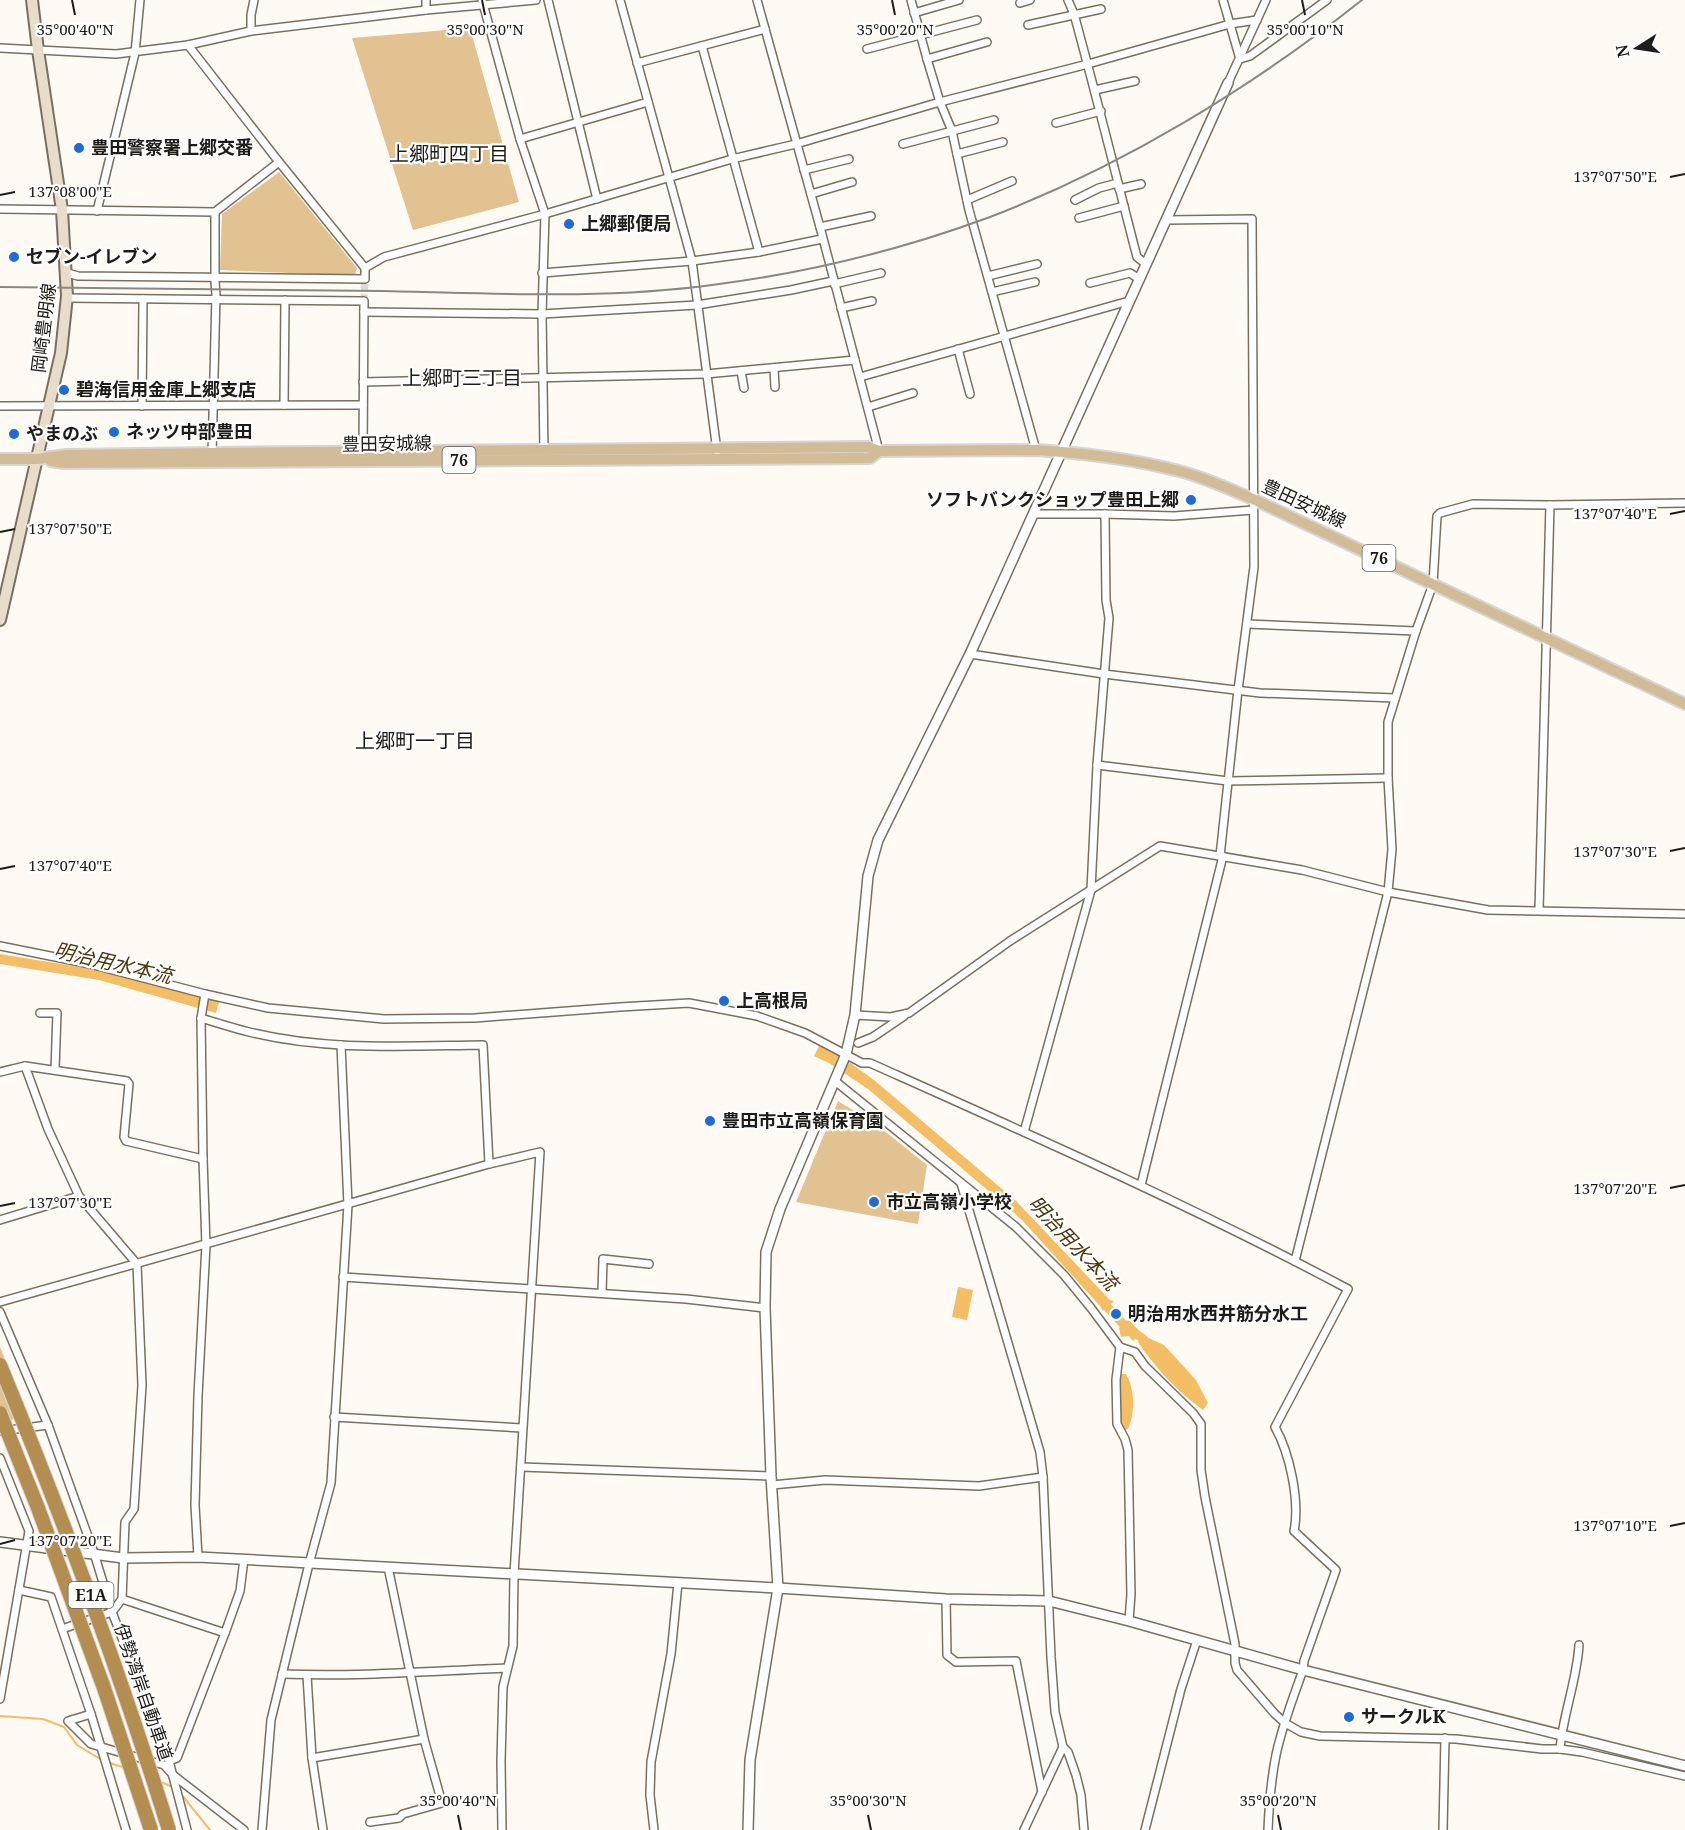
<svg xmlns="http://www.w3.org/2000/svg" width="1685" height="1830" font-family="'Noto Serif','Noto Sans JP',serif">
  <rect width="100%" height="100%" fill="#fffbf4"/>
  <g fill="#e2c290">
    <path d="M 470,28 L 519,202 L 413,230 L 352,38 Z"/>
    <path d="M 279,172 L 357,268 L 355,276 L 220,270 L 222,214 Z"/>
    <path d="M 838,1101 L 877,1125 L 927,1165 L 918,1224 L 796,1202 Z"/>
    <path d="M 0,1347 L 28,1414 L 0,1424 Z"/>
  </g>
  <g fill="#f3be65">
    <path d="M 0,954 L 104,971 L 219,1002 L 216,1013 L 99,980 L 0,964 Z"/>
    <path d="M 819,1046 L 846,1060 L 874,1080 L 1016,1201 L 1110,1300 L 1114,1301 L 1103,1311 L 1101,1307 L 1022,1220 L 1004,1204 L 868,1089 L 829,1063 L 814,1056 Z"/>
    <path d="M 958,1287 L 973,1290 L 967,1320 L 952,1317 Z"/>
    <path d="M 1128,1319 L 1141,1333 L 1133,1341 L 1129,1336 L 1121,1337 L 1119,1328 Z"/>
    <path d="M 1144,1336 L 1164,1345 L 1196,1380 L 1208,1403 L 1203,1410 C 1177,1391 1156,1369 1138,1342 Z"/>
    <path d="M 1122,1374 L 1126,1374 C 1135,1389 1135,1414 1128,1429 L 1125,1430 C 1117,1415 1115,1389 1122,1374 Z"/>
  </g>
  <g fill="none" stroke-linecap="round" stroke-linejoin="round">
    <g stroke="#f3be65" stroke-width="2">
      <path d="M 0,1716 L 43,1719 L 64,1727 L 77,1745 L 102,1760"/>
      <path d="M 107,1762 L 125,1768"/>
      <path d="M 161,1782 L 175,1788"/>
      <path d="M 181,1794 L 210,1830"/>
    </g>
    <path stroke="#f3be65" stroke-width="9" d="M 1100,1299 L 1123,1324 L 1142,1338 L 1151,1347"/>
    <path stroke="#ddd9d3" stroke-width="7" stroke-dasharray="7 3.5" stroke-linecap="butt" d="M 364,301 L 365,279"/>
    <defs>
      <g id="minor">
        <path d="M 482,0 L 520,139 L 545,214 L 542,314 L 544,453"/>
        <path d="M 548,0 L 597,199"/>
        <path d="M 620,0 L 692,261 L 717,451"/>
        <path d="M 757,0 L 820,227 L 879,451"/>
        <path d="M 911,0 L 927,59 L 940,102 L 952,131 L 969,210 L 1036,450"/>
        <path d="M 1068,0 L 1074,14 C 1096,94 1116,176 1137,257 L 1146,264"/>
        <path d="M 1223,0 L 1240,59 L 1250,56 L 1327,0"/>
        <path d="M 1020,3 L 1030,0"/>
        <path d="M 426,10 L 426,0"/>
        <path d="M 914,13 L 959,0"/>
        <path d="M 1028,25 L 1101,9"/>
        <path d="M 251,31 L 251,15 L 254,0"/>
        <path d="M 702,46 L 759,252"/>
        <path d="M 0,48 L 116,54 L 188,45 L 251,31 L 426,10 L 536,0"/>
        <path d="M 867,49 L 977,20"/>
        <path d="M 927,59 L 987,42"/>
        <path d="M 637,63 L 765,29"/>
        <path d="M 1228,83 L 1266,0"/>
        <path d="M 1095,90 L 1135,81"/>
        <path d="M 1056,123 L 1101,111"/>
        <path d="M 520,139 L 648,102"/>
        <path d="M 903,144 L 994,120"/>
        <path d="M 957,154 L 1003,142"/>
        <path d="M 804,170 L 849,159"/>
        <path d="M 1119,189 L 1141,184"/>
        <path d="M 811,194 L 852,182"/>
        <path d="M 967,200 L 1012,181"/>
        <path d="M 1075,200 L 1099,188 L 1118,183"/>
        <path d="M 0,209 L 215,212 L 279,162"/>
        <path d="M 97,211 L 135,53 L 140,0"/>
        <path d="M 1079,218 L 1124,206"/>
        <path d="M 1166,220 L 1252,219 L 1254,567 L 1238,690 L 1220,856"/>
        <path d="M 820,227 L 871,216"/>
        <path d="M 365,268 L 384,257 L 545,214 L 732,159 L 796,144 L 940,102 L 1088,64 L 1230,24 L 1257,20"/>
        <path d="M 67,273 L 78,276 L 365,279 L 365,268 L 279,162 L 188,45"/>
        <path d="M 542,273 L 692,261 L 759,252 L 822,239"/>
        <path d="M 988,276 L 1037,264"/>
        <path d="M 1090,283 L 1130,273 L 1139,279"/>
        <path d="M 834,284 L 881,273"/>
        <path d="M 992,292 L 1035,282"/>
        <path d="M 67,298 L 364,301 L 363,454"/>
        <path d="M 841,308 L 872,301"/>
        <path d="M 364,312 L 542,314 L 697,305 L 791,290 L 833,281"/>
        <path d="M 958,349 L 970,394"/>
        <path d="M 774,368 L 775,387"/>
        <path d="M 741,371 L 744,388"/>
        <path d="M 860,377 L 1129,301"/>
        <path d="M 363,382 L 706,374 L 855,360"/>
        <path d="M 284,405 L 285,300"/>
        <path d="M 0,406 L 363,405"/>
        <path d="M 142,406 L 143,299"/>
        <path d="M 868,407 L 913,393"/>
        <path d="M 212,455 L 216,295 L 215,281 L 215,212"/>
        <path d="M 1033,514 L 1105,514 L 1174,516 L 1253,510"/>
        <path d="M 1247,624 L 1416,631"/>
        <path d="M 970,654 L 1104,674 L 1260,693 L 1395,698"/>
        <path d="M 1097,765 L 1228,781 L 1388,778"/>
        <path d="M 1539,910 L 1550,505"/>
        <path d="M 0,946 L 90,964 L 205,994 L 268,1008 L 384,1019 L 475,1018 L 620,1007 L 689,1003 L 757,1016 L 805,1033 L 862,1063 L 870,1063 C 1031,1135 1192,1206 1348,1289 L 1275,1427 C 1290,1454 1300,1501 1294,1531 L 1336,1570 L 1304,1661 L 1303,1670 C 1293,1698 1282,1726 1276,1755 C 1271,1780 1269,1805 1268,1830"/>
        <path d="M 40,1013 L 57,1013 L 55,1070"/>
        <path d="M 855,1015 L 891,1017 L 909,1013 L 1010,941 L 1160,846 L 1302,870 L 1388,892 L 1488,910 L 1685,914"/>
        <path d="M 201,1018 C 217,1023 233,1028 249,1032 C 325,1051 405,1046 483,1045 L 489,1164"/>
        <path d="M 858,1043 L 873,1037 L 904,1016"/>
        <path d="M 25,1066 L 48,1129 L 79,1196 L 137,1264 L 142,1385 L 134,1509 L 125,1522 L 122,1599 L 112,1612 L 62,1629"/>
        <path d="M 0,1072 L 25,1066 L 127,1081 L 129,1084 L 124,1137 L 126,1141 L 203,1159"/>
        <path d="M 835,1081 L 1016,1227 L 1064,1275 L 1091,1308 L 1120,1347 L 1135,1352 L 1145,1366 L 1193,1413 L 1201,1424 L 1201,1470 L 1205,1497 L 1235,1644 L 1235,1663 L 1237,1670 L 1275,1714 L 1285,1723 L 1301,1732 L 1320,1736 L 1456,1739 L 1542,1749 L 1560,1749 L 1582,1752 L 1685,1776"/>
        <path d="M 1024,1132 L 1091,890 L 1097,765 L 1109,618 L 1106,600 L 1105,514"/>
        <path d="M 961,1183 L 1040,1452 L 1043,1477 L 1051,1657 L 1055,1712 L 1063,1747 L 1068,1752 L 1076,1775 L 1081,1795 L 1084,1830"/>
        <path d="M 1141,1185 L 1223,856"/>
        <path d="M 0,1220 L 79,1196"/>
        <path d="M 1295,1261 L 1388,892 L 1392,849 L 1388,778 L 1388,722 L 1416,631 L 1433,584 L 1437,516 L 1440,513 L 1473,504 L 1550,505 L 1685,503"/>
        <path d="M 343,1277 L 686,1299 L 765,1308"/>
        <path d="M 602,1293 L 603,1259 L 649,1264"/>
        <path d="M 0,1302 L 489,1164 L 540,1152 L 514,1574 L 513,1646 L 503,1687 L 501,1761 L 502,1830"/>
        <path d="M 0,1312 L 48,1425 L 94,1553 L 112,1612 L 169,1761 L 187,1830"/>
        <path d="M 1120,1347 L 1116,1380 L 1117,1424 L 1125,1439 L 1128,1450 L 1131,1594 L 1129,1621"/>
        <path d="M 334,1417 L 522,1428"/>
        <path d="M 0,1431 L 48,1425"/>
        <path d="M 0,1458 L 29,1531 L 0,1699"/>
        <path d="M 521,1467 L 771,1476"/>
        <path d="M 772,1485 L 825,1480 L 979,1486 L 1043,1477"/>
        <path d="M 198,1557 L 195,1505 L 198,1396 L 206,1245 L 203,1159 L 201,1018 L 205,994"/>
        <path d="M 19,1590 L 51,1597 L 91,1714 L 126,1830"/>
        <path d="M 122,1599 L 225,1633"/>
        <path d="M 946,1599 L 947,1655 L 956,1662 L 1016,1661 L 1042,1792"/>
        <path d="M 282,1674 C 357,1677 433,1671 507,1668"/>
        <path d="M 307,1675 L 312,1758 L 323,1830"/>
        <path d="M 91,1714 L 68,1721 L 91,1744 L 164,1765 L 173,1775 L 244,1830"/>
        <path d="M 1560,1749 C 1563,1714 1577,1680 1579,1645"/>
        <path d="M 312,1758 L 424,1739"/>
        <path d="M 169,1761 L 177,1758 L 225,1633 L 240,1591 L 244,1559"/>
        <path d="M 370,1822 L 399,1818 L 403,1814 L 442,1803 L 424,1739 L 388,1567"/>
        <path d="M 262,1830 L 271,1720 L 309,1564 L 331,1483 L 348,1205 L 341,1045"/>
        <path d="M 654,1830 L 650,1795 L 651,1762 L 671,1654 L 678,1583"/>
        <path d="M 1024,1830 L 1063,1747"/>
        <path d="M 1145,1830 L 1181,1689 L 1197,1640"/>
        <path d="M 1443,1830 L 1445,1738"/>
      </g>
      <g id="tertiary">
        <path d="M 0,1542 L 123,1558 L 198,1557 L 778,1588 L 946,1599 L 1049,1601 L 1129,1621 L 1303,1670 L 1685,1766"/>
        <path d="M 748,1830 L 750,1760 L 778,1588 L 771,1476 L 765,1308 L 766,1252 L 780,1209 L 846,1054 L 855,1015 L 868,876 L 878,840 L 970,654 L 1228,83"/>
      </g>
      <path id="secondary" d="M 0,620 L 61,353 L 67,296 L 62,210 L 38,50 L 32,0"/>
      <g id="primary">
        <path d="M 0,459 L 37,459 L 66,455 L 212,453 L 868,447 L 879,451 L 1036,450 C 1083,453 1133,459 1179,471 C 1204,477 1229,489 1253,499 L 1685,704"/>
        <path d="M 51,461 L 63,463 L 870,458 L 879,451"/>
      </g>
    </defs>
    <use href="#minor" stroke="#797062" stroke-width="10"/>
    <use href="#tertiary" stroke="#797062" stroke-width="12"/>
    <use href="#secondary" stroke="#797062" stroke-width="14"/>
    <use href="#primary" stroke="#d7d6d5" stroke-width="14"/>
    <use href="#minor" stroke="#fff" stroke-width="7"/>
    <use href="#tertiary" stroke="#fff" stroke-width="9"/>
    <use href="#secondary" stroke="#e8ddcb" stroke-width="10"/>
    <use href="#primary" stroke="#d2bb97" stroke-width="10"/>
    <path stroke="#8b8781" stroke-width="2" d="M 0,287 C 127,288 254,289 381,291 C 492,293 601,300 712,285 C 806,273 901,250 990,217 C 1123,166 1251,88 1362,0"/>
    <defs>
      <g id="motorway-bridge">
        <path d="M 0,1365 C 63,1518 120,1672 169,1830"/>
        <path d="M 0,1413 L 38,1508 L 104,1688 L 151,1830"/>
      </g>
    </defs>
    <use href="#motorway-bridge" stroke="#d7d6d5" stroke-width="16" stroke-linecap="butt"/>
    <use href="#motorway-bridge" stroke="#b48e51" stroke-width="14"/>
  </g>
  <path fill="none" stroke="#1f1b16" stroke-width="2" d="M 72,0 L 75,15M 482,0 L 485,15M 892,0 L 895,15M 1302,0 L 1305,15M 1670,177 L 1685,174M 0,195 L 15,192M 1670,514 L 1685,511M 0,532 L 15,529M 1670,851 L 1685,848M 0,869 L 15,866M 1670,1188 L 1685,1185M 0,1206 L 15,1203M 1670,1526 L 1685,1523M 0,1544 L 15,1540M 458,1815 L 461,1830M 868,1815 L 871,1830M 1278,1815 L 1281,1830"/>
  <g fill="#1f6ad5" stroke="#fff" stroke-width="2">
    <circle cx="79" cy="148" r="6"/>
    <circle cx="569" cy="224" r="6"/>
    <circle cx="14" cy="257" r="6"/>
    <circle cx="64" cy="390" r="6"/>
    <circle cx="114" cy="432" r="6"/>
    <circle cx="14" cy="434" r="6"/>
    <circle cx="1191" cy="500" r="6"/>
    <circle cx="724" cy="1001" r="6"/>
    <circle cx="710" cy="1121" r="6"/>
    <circle cx="874" cy="1202" r="6"/>
    <circle cx="1116" cy="1314" r="6"/>
    <circle cx="1349" cy="1717" r="6"/>
  </g>
  <g text-anchor="middle" stroke-width="4.5" stroke-linejoin="round" paint-order="stroke">
    <g fill="#fff" stroke="#625f5c" stroke-width="1.5">
      <rect x="442.5" y="447" width="33" height="26" rx="4.5"/>
      <rect x="1362.5" y="545" width="33" height="26" rx="4.5"/>
      <rect x="68.5" y="1582" width="45" height="26" rx="4.5"/>
    </g>
    <g font-size="16" font-weight="bold" fill="#1f1b16">
      <text x="459" y="466">76</text>
      <text x="1379" y="564">76</text>
      <text x="91" y="1601">E1A</text>
    </g>
    <g font-size="18" font-weight="bold" fill="#1f1b16" stroke="#fff" text-anchor="start">
      <text x="91" y="154">豊田警察署上郷交番</text>
      <text x="581" y="230">上郷郵便局</text>
      <text x="26" y="263">セブン-イレブン</text>
      <text x="76" y="396">碧海信用金庫上郷支店</text>
      <text x="126" y="438">ネッツ中部豊田</text>
      <text x="26" y="440">やまのぶ</text>
      <text x="1179" y="506" text-anchor="end">ソフトバンクショップ豊田上郷</text>
      <text x="736" y="1007">上高根局</text>
      <text x="722" y="1127">豊田市立高嶺保育園</text>
      <text x="886" y="1208">市立高嶺小学校</text>
      <text x="1128" y="1320">明治用水西井筋分水工</text>
      <text x="1361" y="1723">サークルK</text>
    </g>
    <g font-size="18" fill="#1f1b16" stroke="#fff">
      <text transform="translate(44 328) rotate(-83)" y="6">岡崎豊明線</text>
      <text transform="translate(387 444) rotate(-1)" y="6">豊田安城線</text>
      <text transform="translate(1304 504) rotate(25)" y="6">豊田安城線</text>
      <text transform="translate(143 1692) rotate(71)" y="6">伊勢湾岸自動車道</text>
    </g>
    <g font-size="20" fill="#1f1b16" stroke="#fff">
      <text x="449" y="161">上郷町四丁目</text>
      <text x="462" y="385">上郷町三丁目</text>
      <text x="415" y="748">上郷町一丁目</text>
    </g>
    <g font-size="20" font-style="italic" fill="#4d3711" stroke="#fff">
      <text transform="translate(113 963) rotate(13)" y="7">明治用水本流</text>
      <text transform="translate(1073 1243) rotate(47)" y="7">明治用水本流</text>
    </g>
  </g>
  <g font-size="15" text-anchor="middle" fill="#1f1b16" stroke="#fff" stroke-width="4.5" stroke-linejoin="round" paint-order="stroke">
    <text x="75" y="35">35°00'40"N</text>
    <text x="485" y="35">35°00'30"N</text>
    <text x="895" y="35">35°00'20"N</text>
    <text x="1305" y="35">35°00'10"N</text>
    <text x="1615" y="182">137°07'50"E</text>
    <text x="70" y="197">137°08'00"E</text>
    <text x="1615" y="519">137°07'40"E</text>
    <text x="70" y="534">137°07'50"E</text>
    <text x="1615" y="857">137°07'30"E</text>
    <text x="70" y="871">137°07'40"E</text>
    <text x="1615" y="1194">137°07'20"E</text>
    <text x="70" y="1208">137°07'30"E</text>
    <text x="1615" y="1531">137°07'10"E</text>
    <text x="70" y="1546">137°07'20"E</text>
    <text x="458" y="1806">35°00'40"N</text>
    <text x="868" y="1806">35°00'30"N</text>
    <text x="1278" y="1806">35°00'20"N</text>
  </g>
  <g transform="translate(1637 48) rotate(258)" stroke="#ffffff" stroke-width="4.5" paint-order="stroke">
  <path d="M0-4.5L10 22L0 15L-10 22Z" fill="#1f1b16"/>
  <text y="-9" font-size="16" font-weight="bold" text-anchor="middle" fill="#1f1b16">N</text>
  </g>
</svg>
